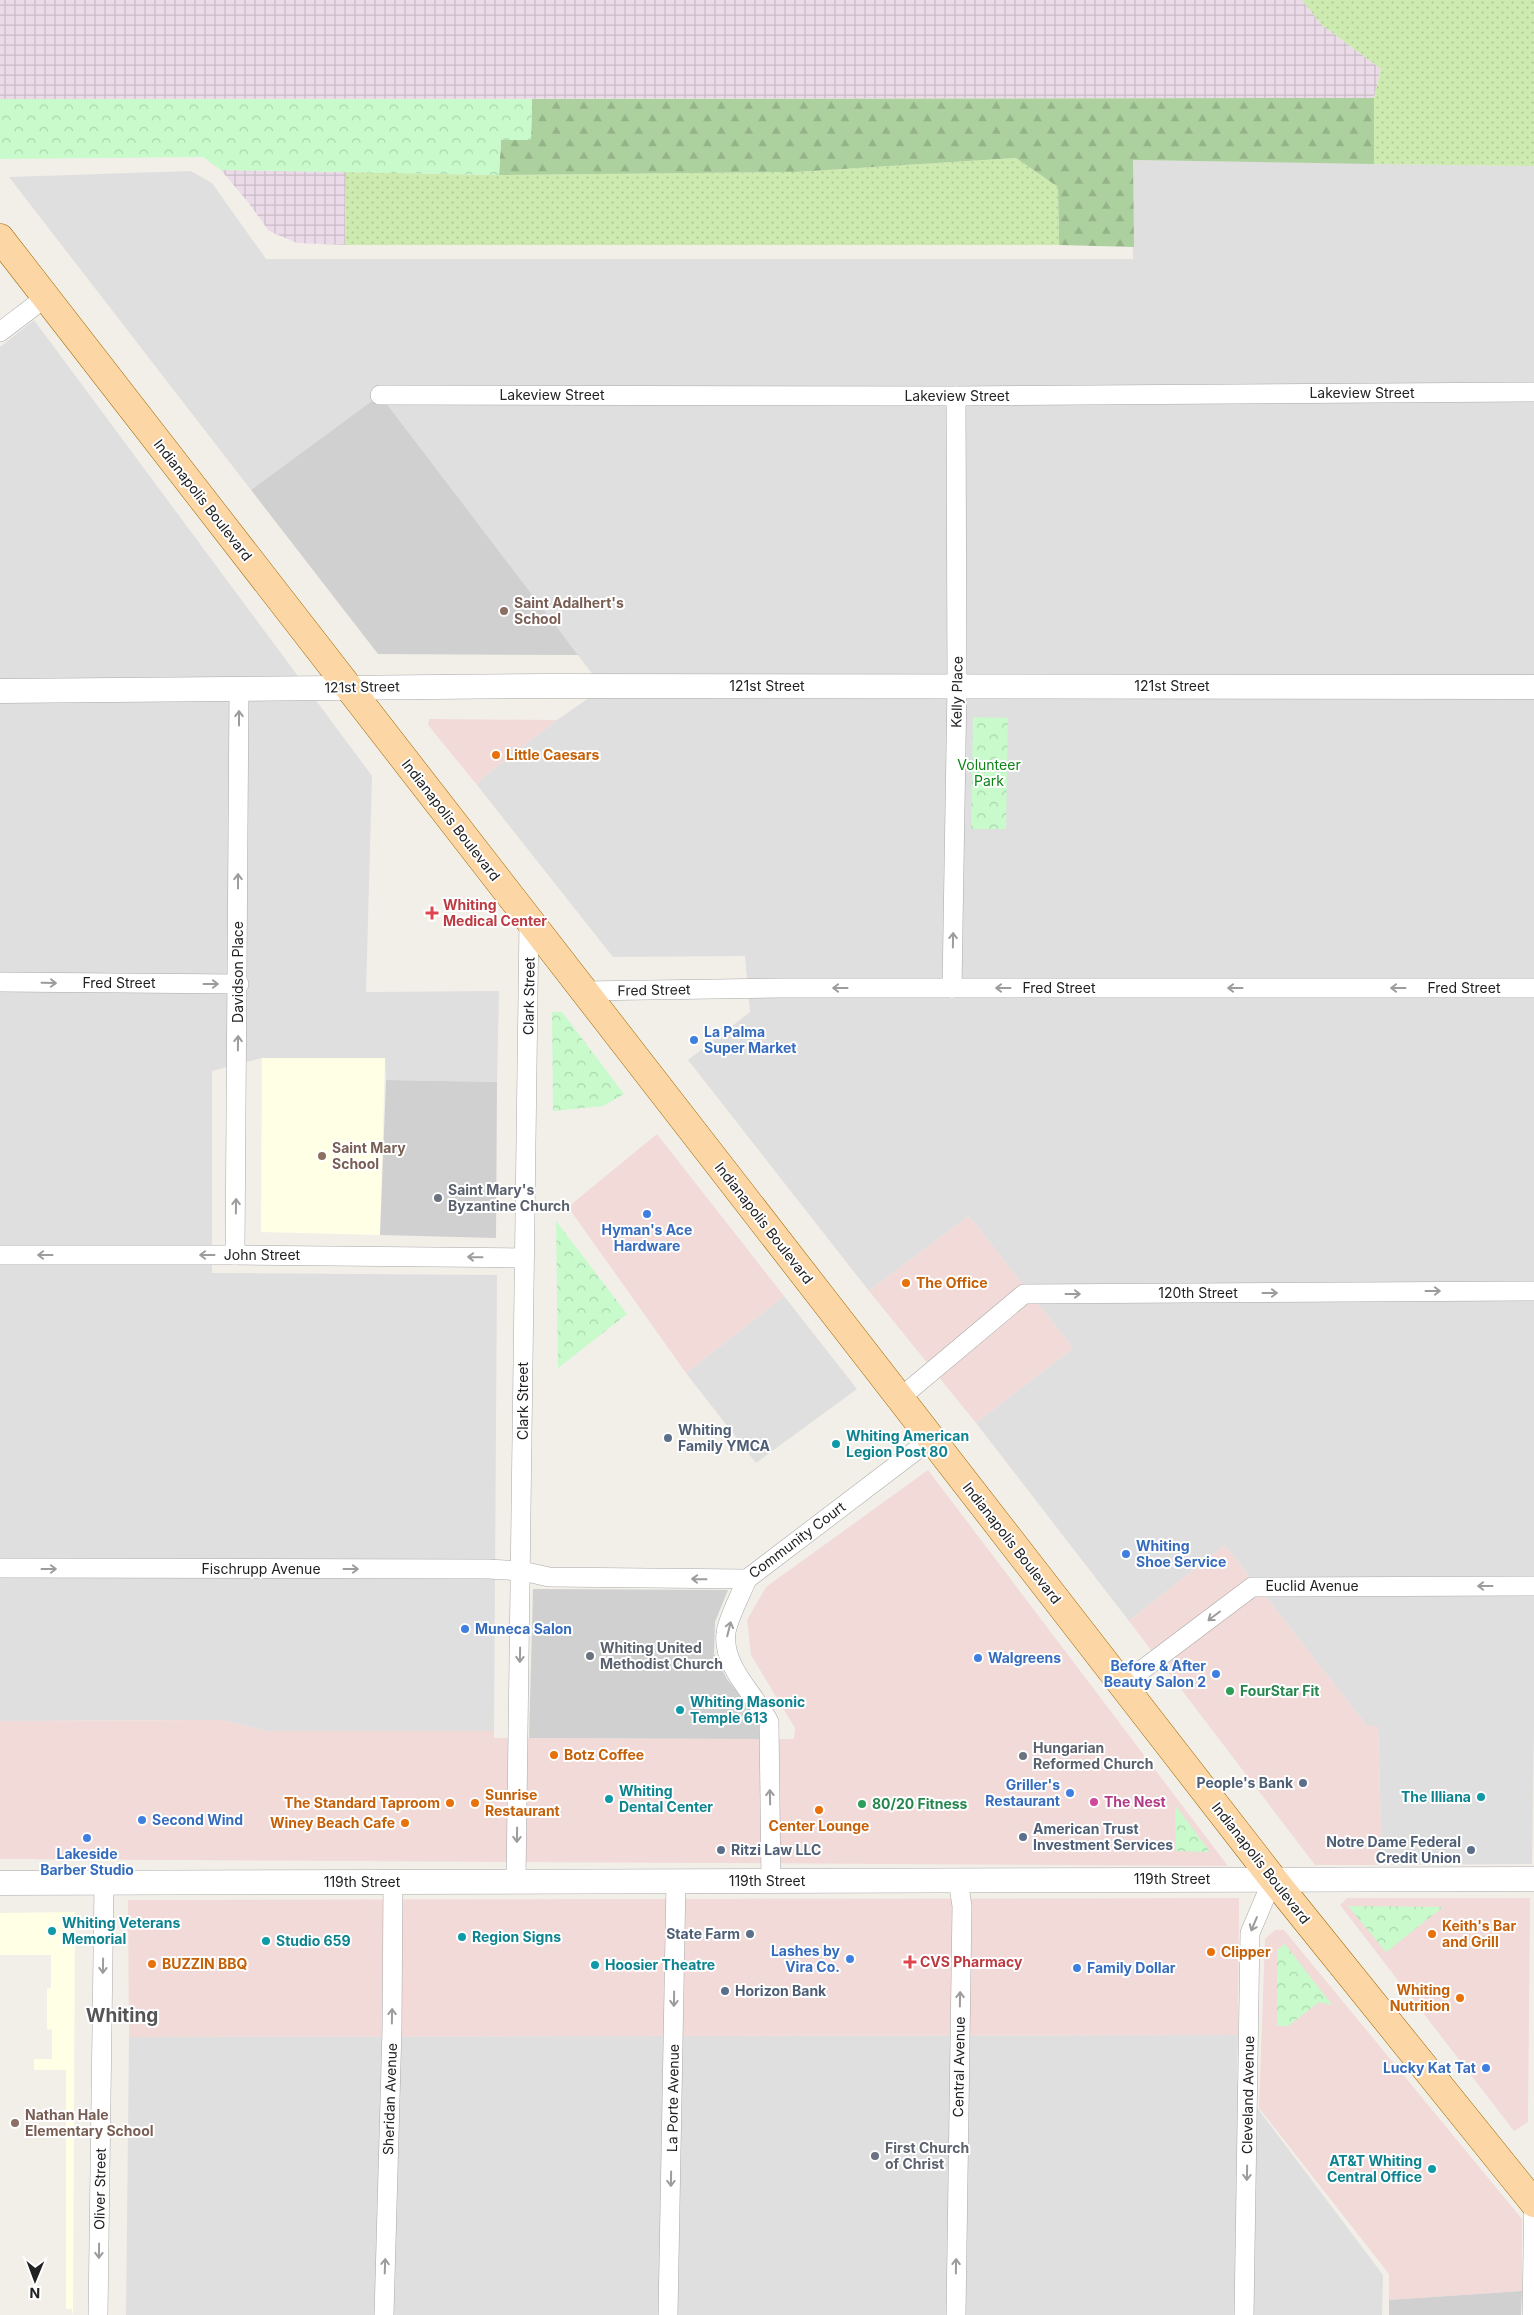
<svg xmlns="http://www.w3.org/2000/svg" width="1534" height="2315" font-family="Inter,sans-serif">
  <defs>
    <pattern id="industrial-grid" width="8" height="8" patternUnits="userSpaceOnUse" patternTransform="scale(1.25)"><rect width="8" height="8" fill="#ebdbe8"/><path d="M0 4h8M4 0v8" fill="none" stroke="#c9bcc7"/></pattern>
    <pattern id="grass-dots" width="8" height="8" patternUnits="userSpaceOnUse" patternTransform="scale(1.25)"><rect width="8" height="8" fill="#cdebb0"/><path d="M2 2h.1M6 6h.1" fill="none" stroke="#b0c997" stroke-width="1.8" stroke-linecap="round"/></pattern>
    <pattern id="forest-firs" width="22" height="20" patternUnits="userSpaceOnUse" patternTransform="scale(1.25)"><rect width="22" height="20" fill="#add19e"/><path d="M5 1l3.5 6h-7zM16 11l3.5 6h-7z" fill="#95b388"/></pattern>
    <pattern id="park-crowns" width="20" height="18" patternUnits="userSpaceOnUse" patternTransform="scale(1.25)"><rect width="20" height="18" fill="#c8facc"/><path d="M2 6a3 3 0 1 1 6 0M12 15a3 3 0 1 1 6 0" fill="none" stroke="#acd6af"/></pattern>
  </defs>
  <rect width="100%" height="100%" fill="#f2efe9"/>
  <g fill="#e0dfdf">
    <path d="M 1133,160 L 1534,166 L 1534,1725 L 1532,1864 L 1382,1865 L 1378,1726 L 1367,1726 L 1225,1545 L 1129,1621 L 976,1423 L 1073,1348 L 969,1216 L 869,1291 L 688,1060 L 750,1012 L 745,956 L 613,957 L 477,785 L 480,780 L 557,720 L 603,688 L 380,395 L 251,490 L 9,177 L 191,171 L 212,183 L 266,259 L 1133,259 Z"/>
    <path d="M 34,320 L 372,776 L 366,992 L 499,991 L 497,1082 L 386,1080 L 385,1058 L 262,1058 L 212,1071 L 212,1273 L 497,1275 L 494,1731 L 267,1731 L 221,1720 L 0,1721 L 0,347 Z"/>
    <path d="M 784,1296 L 857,1389 L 756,1463 L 686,1373 Z"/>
    <path d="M 1238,2035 L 1237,2081 L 1383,2275 L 1382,2315 L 126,2315 L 129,2037 Z"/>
  </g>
  <g fill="#f2dad9">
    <path d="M 429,719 L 557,720 L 480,780 L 477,785 L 428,725 Z"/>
    <path d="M 657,1134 L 784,1296 L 686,1373 L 568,1207 Z"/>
    <path d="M 969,1216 L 1073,1348 L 976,1423 L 869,1291 Z"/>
    <path d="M 928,1470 L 1228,1866 L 0,1859 L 0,1721 L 221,1720 L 267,1731 L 494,1731 L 494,1738 L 794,1739 L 795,1728 L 751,1655 L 747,1620 L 766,1587 Z"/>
    <path d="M 1225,1545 L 1367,1726 L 1378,1726 L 1382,1865 L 1315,1865 L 1129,1621 Z"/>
    <path d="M 1239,1898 L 1238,2035 L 129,2037 L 128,1900 Z"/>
    <path d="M 1347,1898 L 1530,1898 L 1528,2122 L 1514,2131 L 1340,1905 Z"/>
    <path d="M 1275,1930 L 1284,1930 L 1522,2219 L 1522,2291 L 1389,2300 L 1389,2274 L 1259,2108 L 1265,1939 Z"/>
  </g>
  <g fill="url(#industrial-grid)">
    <path d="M 0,0 L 1302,0 L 1322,25 L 1381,69 L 1374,98 L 0,99 Z"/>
    <path d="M 221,170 L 346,172 L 345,245 L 297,243 L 269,231 L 248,202 Z"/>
  </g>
  <g fill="#ffffe5">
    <path d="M 262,1058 L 385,1058 L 380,1235 L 261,1232 Z"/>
    <path d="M 75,1912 L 73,2312 L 72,2315 L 72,2309 L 66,2309 L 66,2070 L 34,2070 L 34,2059 L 52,2059 L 52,2030 L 47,2029 L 47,1989 L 51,1988 L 51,1955 L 0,1955 L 0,1913 Z"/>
  </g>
  <g fill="#d0d0d0">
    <path d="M 380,395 L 578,655 L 378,654 L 251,490 Z"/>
    <path d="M 386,1080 L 497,1082 L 496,1238 L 380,1235 Z"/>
    <path d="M 533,1589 L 728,1590 L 715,1622 L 714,1654 L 727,1679 L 761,1722 L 761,1739 L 529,1738 Z"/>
    <path d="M 1522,2291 L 1521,2315 L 1389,2315 L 1389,2300 Z"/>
  </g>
  <g fill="url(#grass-dots)">
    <path d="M 1302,0 L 1534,0 L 1534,166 L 1374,164 L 1374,98 L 1381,69 L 1322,25 Z"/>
    <path d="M 1016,158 L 1058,187 L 1059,245 L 345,245 L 346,172 L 499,175 L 796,172 Z"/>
  </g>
  <path fill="url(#forest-firs)" d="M 1374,98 L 1374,164 L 1133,160 L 1134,247 L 1059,245 L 1058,187 L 1016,158 L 796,172 L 499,175 L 501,140 L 531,139 L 532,99 Z"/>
  <g fill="url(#park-crowns)">
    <path d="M 0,99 L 532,99 L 531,140 L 501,140 L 499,175 L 221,170 L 203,157 L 0,159 Z"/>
    <path d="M 973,717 L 1008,718 L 1006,829 L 971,829 Z"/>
    <path d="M 552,1012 L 562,1012 L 624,1094 L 603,1106 L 553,1111 Z"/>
    <path d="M 556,1221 L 627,1314 L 558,1368 Z"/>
    <path d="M 1175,1805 L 1210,1852 L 1176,1851 Z"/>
    <path d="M 1348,1906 L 1443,1907 L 1386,1952 Z"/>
    <path d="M 1285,1944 L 1332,2005 L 1319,2002 L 1288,2026 L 1277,2026 L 1277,1950 Z"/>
  </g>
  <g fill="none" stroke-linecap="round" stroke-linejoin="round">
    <defs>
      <g id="minor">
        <path d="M 0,332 L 46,297"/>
        <path d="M 380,395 L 956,396 L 1534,392"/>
        <path d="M 0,982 L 239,984"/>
        <path d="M 952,988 L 957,686 L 956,396"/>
        <path d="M 584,991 L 782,988 L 1534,988"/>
        <path d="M 0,1255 L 235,1255 L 524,1258"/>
        <path d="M 235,1255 L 239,689"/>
        <path d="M 900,1398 L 1024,1294 L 1534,1291"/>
        <path d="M 0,1568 L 488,1569 L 522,1571 L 549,1577 L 747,1579 L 931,1439"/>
        <path d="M 747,1579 C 742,1592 727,1620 726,1633 C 722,1667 755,1694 769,1722 L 771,1881"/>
        <path d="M 1122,1685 L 1252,1587 L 1534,1586"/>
        <path d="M 516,1881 L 529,920"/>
        <path d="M 98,2315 L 104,1883"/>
        <path d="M 384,2315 L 392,2028 L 393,1882"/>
        <path d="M 668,2315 L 676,1881"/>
        <path d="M 956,2315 L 962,1906 L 958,1880"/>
        <path d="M 1244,2315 L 1250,1933 L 1273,1879"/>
        <path d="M 1532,2315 L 1534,2191"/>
      </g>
      <g id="tertiary">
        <path d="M 0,691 L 548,686 L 1534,687"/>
        <path d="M 0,1883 L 1534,1879"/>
      </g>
      <path id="primary" d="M 0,238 L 1273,1879 L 1534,2203"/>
    </defs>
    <use href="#minor" stroke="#a9a9a9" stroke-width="20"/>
    <use href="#tertiary" stroke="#a9a9a9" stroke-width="25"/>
    <use href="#primary" stroke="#a06b00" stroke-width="29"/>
    <use href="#minor" stroke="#fff" stroke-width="19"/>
    <use href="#tertiary" stroke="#fff" stroke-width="24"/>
    <use href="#primary" stroke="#fcd6a4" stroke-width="28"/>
  </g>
  <defs><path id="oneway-shaft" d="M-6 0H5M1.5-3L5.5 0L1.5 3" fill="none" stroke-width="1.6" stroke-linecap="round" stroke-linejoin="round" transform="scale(1.25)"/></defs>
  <g stroke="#9c9c9c">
    <use href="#oneway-shaft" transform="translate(239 718) rotate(-90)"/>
    <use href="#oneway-shaft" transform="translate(238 881) rotate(-90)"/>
    <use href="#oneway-shaft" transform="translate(953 940) rotate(-89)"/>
    <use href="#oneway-shaft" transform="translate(49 983) rotate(1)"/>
    <use href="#oneway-shaft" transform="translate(211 984)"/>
    <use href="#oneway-shaft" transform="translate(840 988) rotate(-180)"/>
    <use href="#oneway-shaft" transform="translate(1003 988) rotate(180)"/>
    <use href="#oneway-shaft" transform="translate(1235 988) rotate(180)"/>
    <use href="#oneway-shaft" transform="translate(1398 988) rotate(180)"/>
    <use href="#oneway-shaft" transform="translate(238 1043) rotate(-89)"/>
    <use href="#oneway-shaft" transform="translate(236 1206) rotate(-89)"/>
    <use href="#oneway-shaft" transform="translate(45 1255) rotate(180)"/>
    <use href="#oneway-shaft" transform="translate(207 1255) rotate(180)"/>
    <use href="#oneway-shaft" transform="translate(475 1257) rotate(-179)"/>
    <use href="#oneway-shaft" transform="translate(1433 1291)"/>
    <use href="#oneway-shaft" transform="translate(1270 1293)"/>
    <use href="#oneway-shaft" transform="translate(1073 1294)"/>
    <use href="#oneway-shaft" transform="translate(49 1569)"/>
    <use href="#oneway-shaft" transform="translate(351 1569)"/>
    <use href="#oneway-shaft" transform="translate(699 1579) rotate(-179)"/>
    <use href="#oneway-shaft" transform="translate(1485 1586) rotate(180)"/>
    <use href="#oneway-shaft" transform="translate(1214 1616) rotate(143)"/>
    <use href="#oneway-shaft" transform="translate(729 1629) rotate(-76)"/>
    <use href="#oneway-shaft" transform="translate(520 1655) rotate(91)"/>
    <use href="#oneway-shaft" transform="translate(770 1797) rotate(-91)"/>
    <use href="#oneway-shaft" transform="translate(517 1835) rotate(91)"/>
    <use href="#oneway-shaft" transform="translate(1254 1924) rotate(113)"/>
    <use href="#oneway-shaft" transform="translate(103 1966) rotate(91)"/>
    <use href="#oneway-shaft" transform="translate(674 1999) rotate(91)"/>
    <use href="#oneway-shaft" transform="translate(960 1999) rotate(-89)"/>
    <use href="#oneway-shaft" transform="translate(392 2016) rotate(-89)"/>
    <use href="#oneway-shaft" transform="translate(1247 2173) rotate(91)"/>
    <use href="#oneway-shaft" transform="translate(671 2179) rotate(91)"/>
    <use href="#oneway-shaft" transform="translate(99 2251) rotate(91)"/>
    <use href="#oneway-shaft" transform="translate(385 2266) rotate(-88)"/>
    <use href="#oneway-shaft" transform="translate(956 2266) rotate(-89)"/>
  </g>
  <g fill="#8d6e63" stroke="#fff" stroke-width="2">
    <circle cx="504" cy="611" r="5"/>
    <circle cx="322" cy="1156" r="5"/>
    <circle cx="15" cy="2123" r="5"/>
  </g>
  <g fill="#e8710a" stroke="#fff" stroke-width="2">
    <circle cx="496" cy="755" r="5"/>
    <circle cx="906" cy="1283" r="5"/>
    <circle cx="554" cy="1755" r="5"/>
    <circle cx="450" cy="1803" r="5"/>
    <circle cx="475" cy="1803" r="5"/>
    <circle cx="819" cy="1810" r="5"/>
    <circle cx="405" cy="1823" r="5"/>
    <circle cx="1432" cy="1934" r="5"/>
    <circle cx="1211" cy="1952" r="5"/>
    <circle cx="152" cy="1964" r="5"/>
    <circle cx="1460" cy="1998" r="5"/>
  </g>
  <g fill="#e0444e" stroke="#fff" stroke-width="2">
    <path d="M429.5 905.5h5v5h5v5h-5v5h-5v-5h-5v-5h5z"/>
    <path d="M907.5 1954.5h5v5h5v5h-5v5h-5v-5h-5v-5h5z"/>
  </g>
  <g fill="#3f7fe0" stroke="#fff" stroke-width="2">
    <circle cx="694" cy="1040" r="5"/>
    <circle cx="647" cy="1214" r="5"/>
    <circle cx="1126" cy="1554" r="5"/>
    <circle cx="465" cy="1629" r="5"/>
    <circle cx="978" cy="1658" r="5"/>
    <circle cx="1216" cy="1674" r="5"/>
    <circle cx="1070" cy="1793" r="5"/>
    <circle cx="142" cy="1820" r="5"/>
    <circle cx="87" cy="1838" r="5"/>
    <circle cx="850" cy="1959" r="5"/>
    <circle cx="1077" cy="1968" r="5"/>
    <circle cx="1486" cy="2068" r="5"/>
  </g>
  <g fill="#6b7280" stroke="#fff" stroke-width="2">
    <circle cx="438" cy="1198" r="5"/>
    <circle cx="590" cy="1656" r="5"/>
    <circle cx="1023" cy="1756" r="5"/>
    <circle cx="875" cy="2156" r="5"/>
  </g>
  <g fill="#5c6f8a" stroke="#fff" stroke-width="2">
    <circle cx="668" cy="1438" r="5"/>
    <circle cx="1303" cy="1783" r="5"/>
    <circle cx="1023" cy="1837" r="5"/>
    <circle cx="721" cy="1850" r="5"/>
    <circle cx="1471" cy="1850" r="5"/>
    <circle cx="750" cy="1934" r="5"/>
    <circle cx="725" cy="1991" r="5"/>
  </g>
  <g fill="#0f9aa8" stroke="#fff" stroke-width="2">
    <circle cx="836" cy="1444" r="5"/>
    <circle cx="680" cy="1710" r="5"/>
    <circle cx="1481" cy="1797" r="5"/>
    <circle cx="609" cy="1799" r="5"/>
    <circle cx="52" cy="1931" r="5"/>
    <circle cx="462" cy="1937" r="5"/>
    <circle cx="266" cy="1941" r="5"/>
    <circle cx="595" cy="1965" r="5"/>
    <circle cx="1432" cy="2169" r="5"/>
  </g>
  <g fill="#2e9e5b" stroke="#fff" stroke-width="2">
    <circle cx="1230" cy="1691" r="5"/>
    <circle cx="862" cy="1804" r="5"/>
  </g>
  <circle fill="#d1479c" stroke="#fff" stroke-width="2" cx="1094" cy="1802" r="5"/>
  <g text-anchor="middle" stroke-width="4" stroke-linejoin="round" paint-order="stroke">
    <g font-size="14" fill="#222" stroke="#fff">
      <text x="1362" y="398">Lakeview Street</text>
      <text x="552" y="400">Lakeview Street</text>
      <text x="957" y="401">Lakeview Street</text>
      <text transform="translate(203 500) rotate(52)" y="5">Indianapolis Boulevard</text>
      <text x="767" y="691">121st Street</text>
      <text x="1172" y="691">121st Street</text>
      <text transform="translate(362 687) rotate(-1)" y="5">121st Street</text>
      <text transform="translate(957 692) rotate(-89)" y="5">Kelly Place</text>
      <text transform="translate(451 820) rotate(52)" y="5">Indianapolis Boulevard</text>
      <text transform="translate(238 972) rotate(-90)" y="5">Davidson Place</text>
      <text x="119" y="988">Fred Street</text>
      <text x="1059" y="993">Fred Street</text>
      <text x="1464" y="993">Fred Street</text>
      <text transform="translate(654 990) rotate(-1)" y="5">Fred Street</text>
      <text transform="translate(529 996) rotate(-89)" y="5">Clark Street</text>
      <text transform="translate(764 1223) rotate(52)" y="5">Indianapolis Boulevard</text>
      <text x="262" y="1260">John Street</text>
      <text x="1198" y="1298">120th Street</text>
      <text transform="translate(523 1401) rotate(-90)" y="5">Clark Street</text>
      <text transform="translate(797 1540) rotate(-37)" y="5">Community Court</text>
      <text transform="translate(1012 1543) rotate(52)" y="5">Indianapolis Boulevard</text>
      <text x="261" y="1574">Fischrupp Avenue</text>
      <text x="1312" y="1591">Euclid Avenue</text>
      <text transform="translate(1261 1863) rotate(52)" y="5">Indianapolis Boulevard</text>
      <text x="1172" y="1884">119th Street</text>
      <text x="767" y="1886">119th Street</text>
      <text x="362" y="1887">119th Street</text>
      <text transform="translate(959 2067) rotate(-89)" y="5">Central Avenue</text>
      <text transform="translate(1248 2095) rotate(-89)" y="5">Cleveland Avenue</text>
      <text transform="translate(673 2098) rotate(-89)" y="5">La Porte Avenue</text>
      <text transform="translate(390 2099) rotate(-88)" y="5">Sheridan Avenue</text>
      <text transform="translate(100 2189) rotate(-89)" y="5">Oliver Street</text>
    </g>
    <g font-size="14" font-weight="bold" fill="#785e54" stroke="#fff" text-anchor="start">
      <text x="514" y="608">Saint Adalhert's<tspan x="514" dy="16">School</tspan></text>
      <text x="332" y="1153">Saint Mary<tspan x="332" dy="16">School</tspan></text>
      <text x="25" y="2120">Nathan Hale<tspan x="25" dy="16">Elementary School</tspan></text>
    </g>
    <g font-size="14" font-weight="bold" fill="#c56008" stroke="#fff" text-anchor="start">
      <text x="506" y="760">Little Caesars</text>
      <text x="916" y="1288">The Office</text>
      <text x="564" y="1760">Botz Coffee</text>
      <text x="485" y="1800">Sunrise<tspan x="485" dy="16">Restaurant</tspan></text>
      <text x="440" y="1808" text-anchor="end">The Standard Taproom</text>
      <text x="395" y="1828" text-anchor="end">Winey Beach Cafe</text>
      <text x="819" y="1831" text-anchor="middle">Center Lounge</text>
      <text x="1442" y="1931">Keith's Bar<tspan x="1442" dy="16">and Grill</tspan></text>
      <text x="1221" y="1957">Clipper</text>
      <text x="162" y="1969">BUZZIN BBQ</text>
      <text x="1450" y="1995" text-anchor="end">Whiting<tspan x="1450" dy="16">Nutrition</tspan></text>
    </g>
    <g font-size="14" fill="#0c8416" stroke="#fff">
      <text x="989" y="770">Volunteer<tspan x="989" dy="16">Park</tspan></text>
    </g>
    <g font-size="14" font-weight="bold" fill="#be3a42" stroke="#fff" text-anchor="start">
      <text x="443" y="910">Whiting<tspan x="443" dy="16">Medical Center</tspan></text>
      <text x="920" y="1967">CVS Pharmacy</text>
    </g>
    <g font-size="14" font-weight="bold" fill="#366cbe" stroke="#fff" text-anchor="start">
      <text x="704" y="1037">La Palma<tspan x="704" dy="16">Super Market</tspan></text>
      <text x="647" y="1235" text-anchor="middle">Hyman's Ace<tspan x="647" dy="16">Hardware</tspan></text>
      <text x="1136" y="1551">Whiting<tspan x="1136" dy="16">Shoe Service</tspan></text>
      <text x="475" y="1634">Muneca Salon</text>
      <text x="988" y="1663">Walgreens</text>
      <text x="1206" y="1671" text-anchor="end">Before &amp; After<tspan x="1206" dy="16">Beauty Salon 2</tspan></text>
      <text x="1060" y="1790" text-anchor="end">Griller's<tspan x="1060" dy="16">Restaurant</tspan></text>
      <text x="152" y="1825">Second Wind</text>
      <text x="87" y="1859" text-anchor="middle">Lakeside<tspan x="87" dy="16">Barber Studio</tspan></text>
      <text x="840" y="1956" text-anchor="end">Lashes by<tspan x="840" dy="16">Vira Co.</tspan></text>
      <text x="1087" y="1973">Family Dollar</text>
      <text x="1476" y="2073" text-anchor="end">Lucky Kat Tat</text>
    </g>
    <g font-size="14" font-weight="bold" fill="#5b616d" stroke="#fff" text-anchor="start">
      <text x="448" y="1195">Saint Mary's<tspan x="448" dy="16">Byzantine Church</tspan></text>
      <text x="600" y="1653">Whiting United<tspan x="600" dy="16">Methodist Church</tspan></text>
      <text x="1033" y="1753">Hungarian<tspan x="1033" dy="16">Reformed Church</tspan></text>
      <text x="885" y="2153">First Church<tspan x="885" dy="16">of Christ</tspan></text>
    </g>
    <g font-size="14" font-weight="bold" fill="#4e5e75" stroke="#fff" text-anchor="start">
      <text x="678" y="1435">Whiting<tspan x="678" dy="16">Family YMCA</tspan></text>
      <text x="1293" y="1788" text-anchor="end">People's Bank</text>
      <text x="1033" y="1834">American Trust<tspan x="1033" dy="16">Investment Services</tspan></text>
      <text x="1461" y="1847" text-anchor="end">Notre Dame Federal<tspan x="1461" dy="16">Credit Union</tspan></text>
      <text x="731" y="1855">Ritzi Law LLC</text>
      <text x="740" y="1939" text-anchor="end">State Farm</text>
      <text x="735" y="1996">Horizon Bank</text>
    </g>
    <g font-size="14" font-weight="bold" fill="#0d838f" stroke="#fff" text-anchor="start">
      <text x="846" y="1441">Whiting American<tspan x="846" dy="16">Legion Post 80</tspan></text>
      <text x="690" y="1707">Whiting Masonic<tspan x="690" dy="16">Temple 613</tspan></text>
      <text x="619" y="1796">Whiting<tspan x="619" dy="16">Dental Center</tspan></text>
      <text x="1471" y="1802" text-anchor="end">The Illiana</text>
      <text x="62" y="1928">Whiting Veterans<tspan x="62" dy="16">Memorial</tspan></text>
      <text x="472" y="1942">Region Signs</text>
      <text x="276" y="1946">Studio 659</text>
      <text x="605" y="1970">Hoosier Theatre</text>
      <text x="1422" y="2166" text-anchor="end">AT&amp;T Whiting<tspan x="1422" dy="16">Central Office</tspan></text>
    </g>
    <g font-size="14" font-weight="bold" fill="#27864d" stroke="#fff" text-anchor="start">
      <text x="1240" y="1696">FourStar Fit</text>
      <text x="872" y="1809">80/20 Fitness</text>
    </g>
    <g font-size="14" font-weight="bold" fill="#b23c85" stroke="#fff" text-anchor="start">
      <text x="1104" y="1807">The Nest</text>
    </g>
    <g font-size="19" font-weight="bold" fill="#555" stroke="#fff">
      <text x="122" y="2022">Whiting</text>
    </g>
  </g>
  <g transform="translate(35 2280) rotate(181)" stroke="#ffffff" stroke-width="4" paint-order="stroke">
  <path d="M0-4L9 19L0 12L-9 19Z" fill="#222222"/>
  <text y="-8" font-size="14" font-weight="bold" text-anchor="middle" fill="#222222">N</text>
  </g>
</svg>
